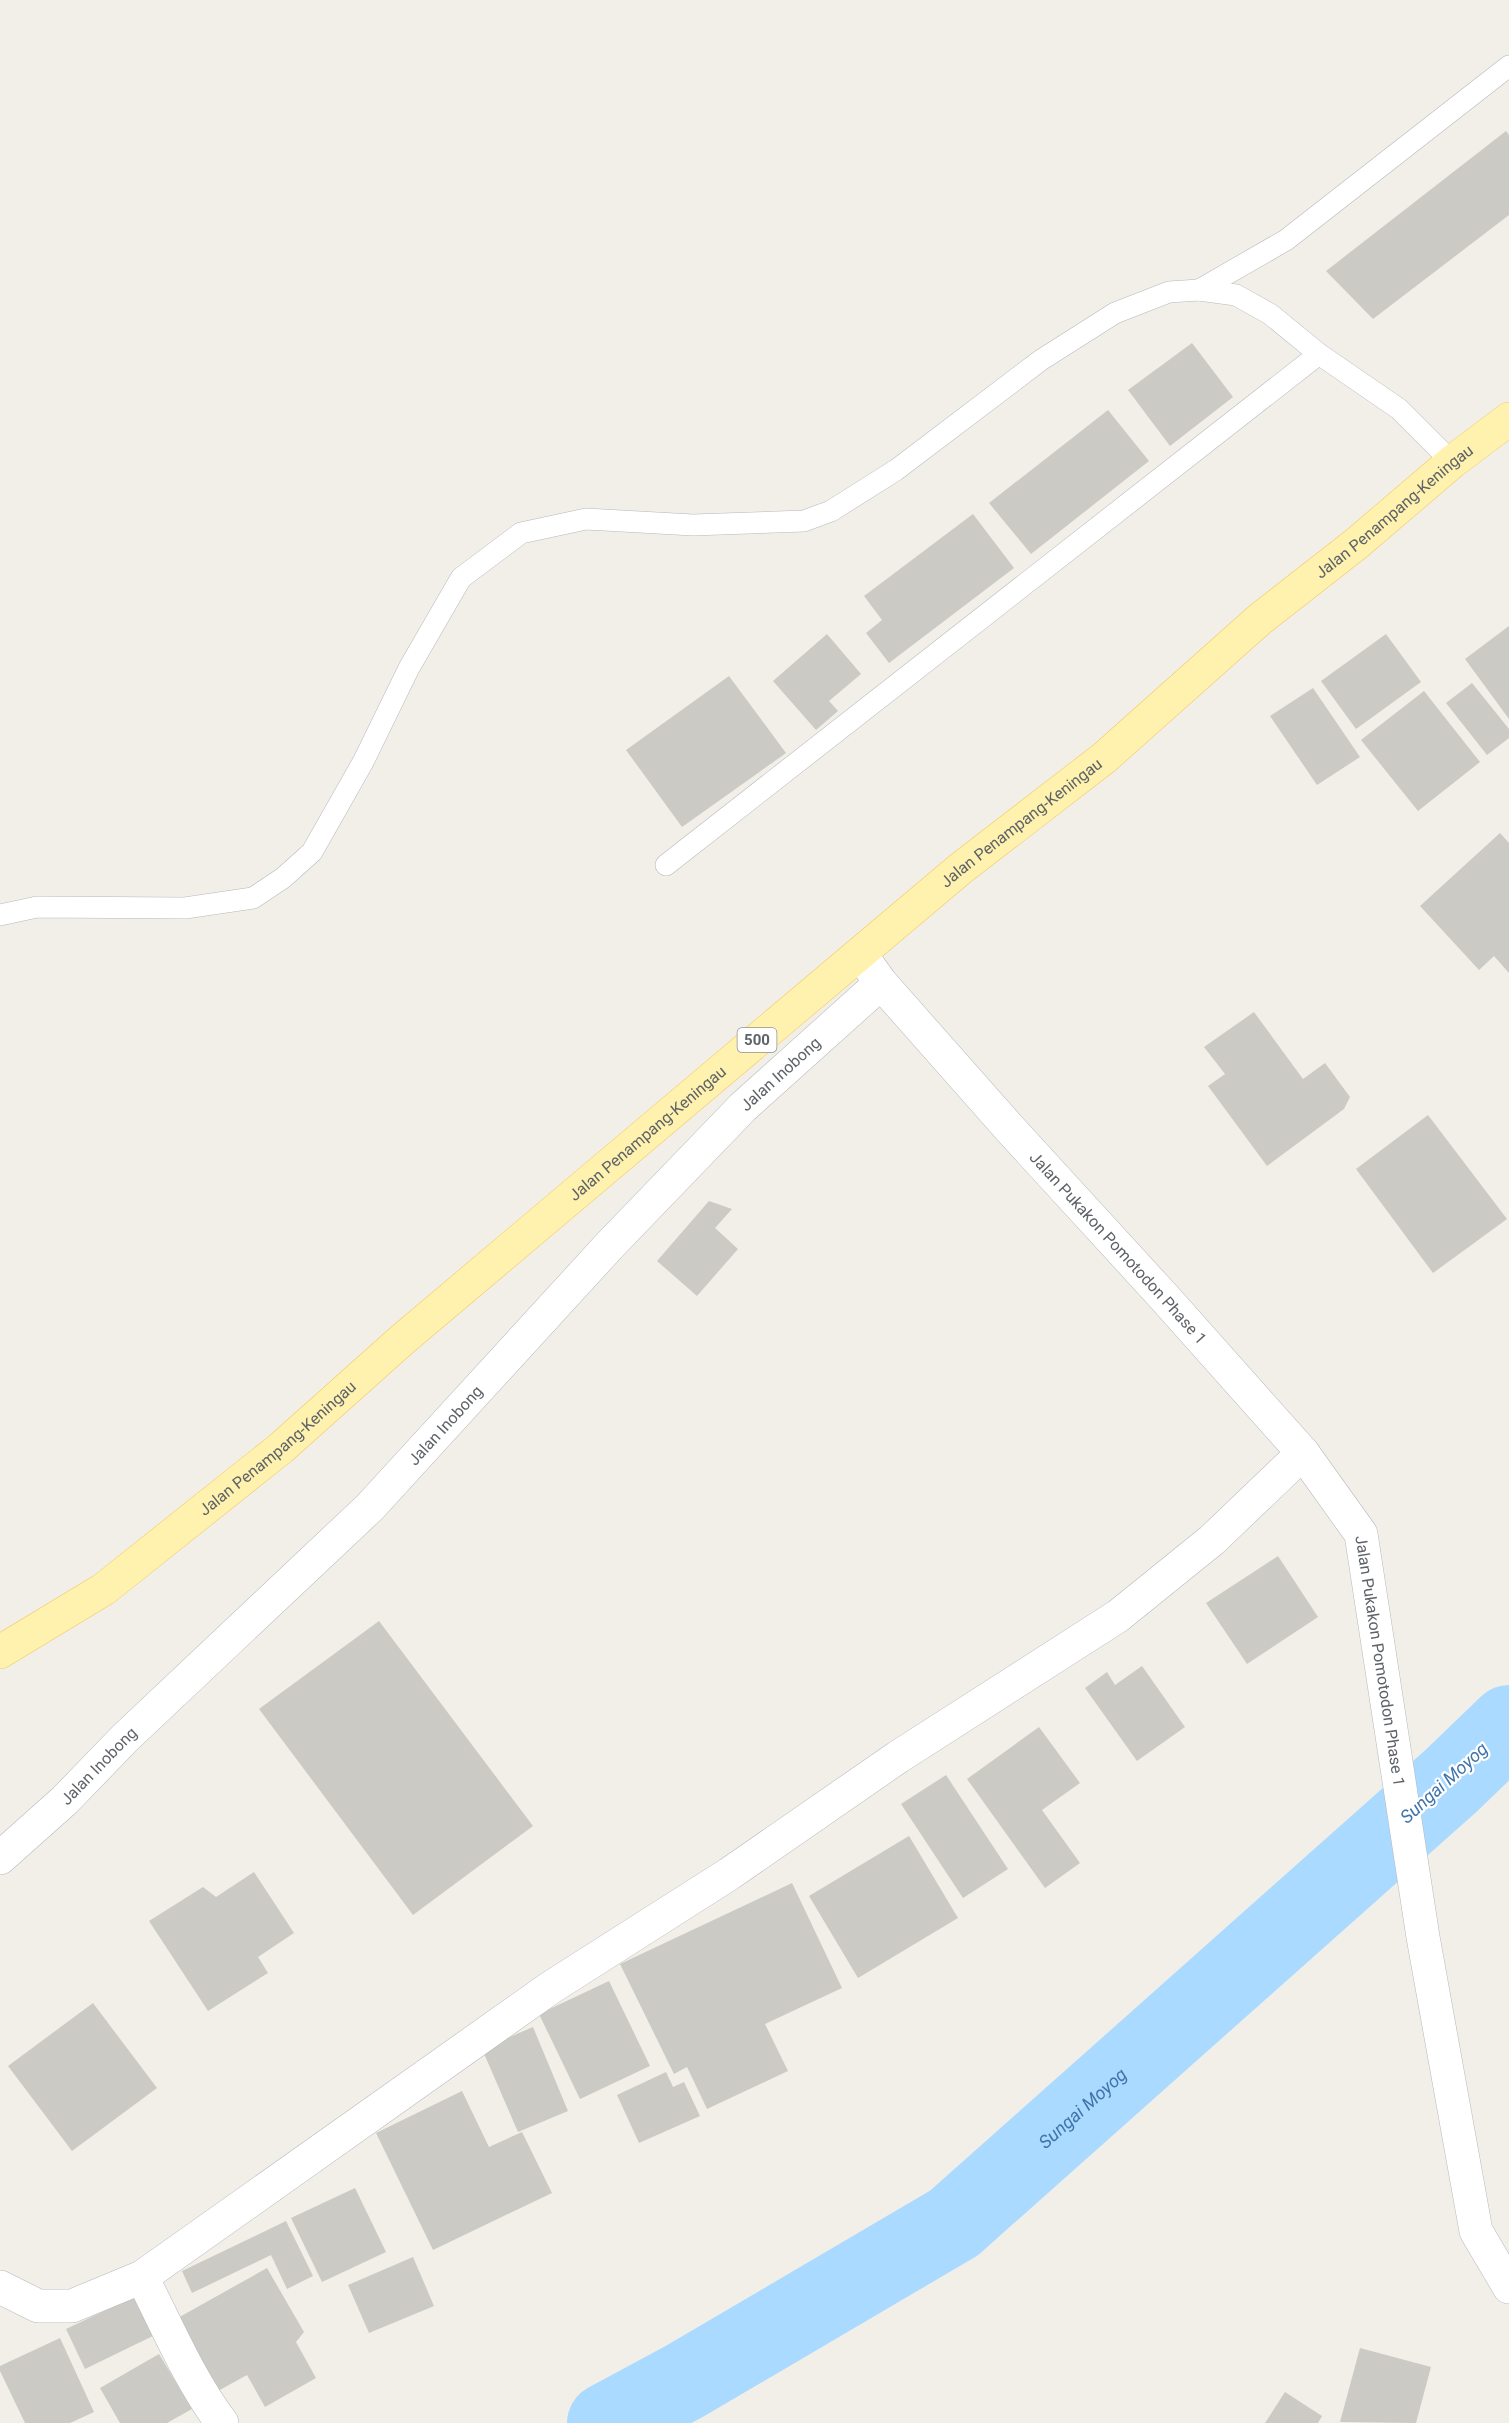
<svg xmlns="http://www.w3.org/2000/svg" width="1509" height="2423" font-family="Roboto,sans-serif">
  <rect width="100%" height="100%" fill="#f1efe8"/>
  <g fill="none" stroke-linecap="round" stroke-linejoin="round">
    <path stroke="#aadaff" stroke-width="80" id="s1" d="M 607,2423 L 685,2381 L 954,2223 L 1452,1780 L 1509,1725"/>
  </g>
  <g fill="#cccac5">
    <path d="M 1506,131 L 1509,135 L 1509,215 L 1373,319 L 1326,271 Z"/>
    <path d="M 1192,343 L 1233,397 L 1170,446 L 1128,390 Z"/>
    <path d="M 1108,410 L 1149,461 L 1031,554 L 989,503 Z"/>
    <path d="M 973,514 L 1014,568 L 889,663 L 866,633 L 882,620 L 864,596 Z"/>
    <path d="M 1509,626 L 1509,719 L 1465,659 Z"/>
    <path d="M 827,634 L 861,674 L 829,701 L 838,711 L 816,730 L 773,681 Z"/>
    <path d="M 1386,634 L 1421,682 L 1356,729 L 1321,681 Z"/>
    <path d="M 729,676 L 786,753 L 682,827 L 626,750 Z"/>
    <path d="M 1472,683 L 1509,729 L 1509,738 L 1487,755 L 1446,703 Z"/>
    <path d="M 1313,688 L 1360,757 L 1317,785 L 1270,716 Z"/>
    <path d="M 1424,691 L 1480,762 L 1418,811 L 1361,740 Z"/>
    <path d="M 1500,833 L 1509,843 L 1509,973 L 1494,956 L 1479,970 L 1420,906 Z"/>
    <path d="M 1254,1012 L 1303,1079 L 1325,1063 L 1350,1097 L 1344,1109 L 1267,1166 L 1208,1086 L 1225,1074 L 1204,1047 Z"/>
    <path d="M 1428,1115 L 1507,1219 L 1433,1273 L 1356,1169 Z"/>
    <path d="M 709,1201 L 732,1209 L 715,1228 L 738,1249 L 697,1296 L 657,1261 Z"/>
    <path d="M 1278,1556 L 1318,1617 L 1247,1664 L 1206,1603 Z"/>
    <path d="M 379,1621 L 533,1826 L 413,1915 L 259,1709 Z"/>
    <path d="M 1142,1666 L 1185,1727 L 1137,1761 L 1085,1688 L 1107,1672 L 1115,1685 Z"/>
    <path d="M 1039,1727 L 1080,1783 L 1042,1810 L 1080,1863 L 1045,1888 L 967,1779 Z"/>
    <path d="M 946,1775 L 1008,1869 L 963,1898 L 901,1804 Z"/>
    <path d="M 909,1836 L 958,1918 L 858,1978 L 809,1896 Z"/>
    <path d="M 254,1872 L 294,1933 L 258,1957 L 268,1973 L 208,2011 L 149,1921 L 203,1887 L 216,1897 Z"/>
    <path d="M 792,1883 L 842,1988 L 765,2024 L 788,2071 L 707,2109 L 687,2067 L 674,2074 L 620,1964 Z"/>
    <path d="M 609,1981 L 650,2066 L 580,2099 L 539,2014 Z"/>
    <path d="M 93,2003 L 157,2088 L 72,2151 L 8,2066 Z"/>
    <path d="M 533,2027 L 568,2111 L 518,2132 L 482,2049 Z"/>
    <path d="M 666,2072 L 673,2087 L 684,2082 L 700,2116 L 639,2143 L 617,2095 Z"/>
    <path d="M 462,2091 L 489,2147 L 522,2132 L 552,2193 L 433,2250 L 376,2133 Z"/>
    <path d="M 355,2188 L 386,2252 L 322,2282 L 291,2218 Z"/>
    <path d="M 286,2221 L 313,2276 L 287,2289 L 271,2255 L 192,2293 L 182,2271 Z"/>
    <path d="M 413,2257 L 434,2306 L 369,2333 L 348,2285 Z"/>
    <path d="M 267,2268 L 304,2332 L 296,2342 L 316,2378 L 265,2407 L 247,2375 L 218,2391 L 176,2319 Z"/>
    <path d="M 140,2294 L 159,2333 L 85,2369 L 66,2329 Z"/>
    <path d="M 60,2338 L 94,2412 L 70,2423 L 25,2423 L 0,2371 L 0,2366 Z"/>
    <path d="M 1360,2348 L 1431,2367 L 1416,2423 L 1340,2422 Z"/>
    <path d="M 159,2354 L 192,2409 L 167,2423 L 120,2423 L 100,2388 Z"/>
    <path d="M 1285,2392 L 1322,2416 L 1318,2423 L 1265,2423 Z"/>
  </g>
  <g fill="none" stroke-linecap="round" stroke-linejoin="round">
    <defs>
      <g id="service">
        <path d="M 1199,290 L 1286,240 L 1509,66"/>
        <path d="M 666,865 L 1319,354"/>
        <path d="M 0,915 L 37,907 L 185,908 L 253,898 L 283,878 L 312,852 L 363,762 L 409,668 L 461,578 L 521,533 L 586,519 L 693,525 L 804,521 L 831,511 L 896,470 L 1041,360 L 1115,313 L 1169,292 L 1199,290 L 1236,295 L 1270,314 L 1319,354 L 1399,409 L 1452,462"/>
      </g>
      <g id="minor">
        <path id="s2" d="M 861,955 L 881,983 L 1011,1130 L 1164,1297 L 1303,1453 L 1361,1534 L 1423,1937 L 1476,2231 L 1509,2287"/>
        <path id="s3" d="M 0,1858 L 65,1800 L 125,1738 L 370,1507 L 609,1246 L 743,1107 L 881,983"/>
        <path d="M 142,2277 C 167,2326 189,2379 222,2423"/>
        <path d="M 0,2287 L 38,2306 L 72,2306 L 142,2277 L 550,1988 L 729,1874 L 898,1757 L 1118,1616 L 1212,1540 L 1303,1453"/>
      </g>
      <g id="primary">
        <path id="s4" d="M 0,1652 L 104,1589 L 281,1448 L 403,1339 L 960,869 L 1104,758 L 1260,619 L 1356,544 L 1452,462 L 1509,419"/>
      </g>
    </defs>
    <use href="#service" stroke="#b5b8bc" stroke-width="22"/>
    <use href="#minor" stroke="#b5b8bc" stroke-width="34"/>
    <use href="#primary" stroke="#f2c960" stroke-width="34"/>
    <use href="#service" stroke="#fff" stroke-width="21"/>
    <use href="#minor" stroke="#fff" stroke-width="33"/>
    <use href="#primary" stroke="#fff2af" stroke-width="33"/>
  </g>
  <g text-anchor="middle" stroke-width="4.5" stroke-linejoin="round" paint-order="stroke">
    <rect fill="#fff" stroke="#8f9295" stroke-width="1.5" x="737.5" y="1028" width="39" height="24" rx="4.5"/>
    <g font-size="15" font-weight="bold" fill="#5f6368">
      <text x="757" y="1045">500</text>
    </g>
    <g font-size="16" fill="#5f6368" stroke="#fff">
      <text dy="6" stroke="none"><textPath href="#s4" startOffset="1803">Jalan Penampang-Keningau</textPath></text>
      <text dy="6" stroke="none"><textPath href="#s4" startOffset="1317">Jalan Penampang-Keningau</textPath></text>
      <text dy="6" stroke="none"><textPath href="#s3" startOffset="1107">Jalan Inobong</textPath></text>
      <text dy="6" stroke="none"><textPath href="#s4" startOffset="831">Jalan Penampang-Keningau</textPath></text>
      <text dy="6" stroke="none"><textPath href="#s2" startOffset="390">Jalan Pukakon Pomotodon Phase 1</textPath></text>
      <text dy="6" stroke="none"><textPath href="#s3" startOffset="621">Jalan Inobong</textPath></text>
      <text dy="6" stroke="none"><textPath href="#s4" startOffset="345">Jalan Penampang-Keningau</textPath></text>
      <text dy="6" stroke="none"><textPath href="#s2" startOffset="894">Jalan Pukakon Pomotodon Phase 1</textPath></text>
      <text dy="6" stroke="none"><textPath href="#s3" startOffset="135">Jalan Inobong</textPath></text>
    </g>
    <g font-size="18" font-style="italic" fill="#4174aa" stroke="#fff">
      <text transform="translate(1444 1783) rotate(-42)" y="6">Sungai Moyog</text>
      <text dy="6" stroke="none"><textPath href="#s1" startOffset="573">Sungai Moyog</textPath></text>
    </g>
  </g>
</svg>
